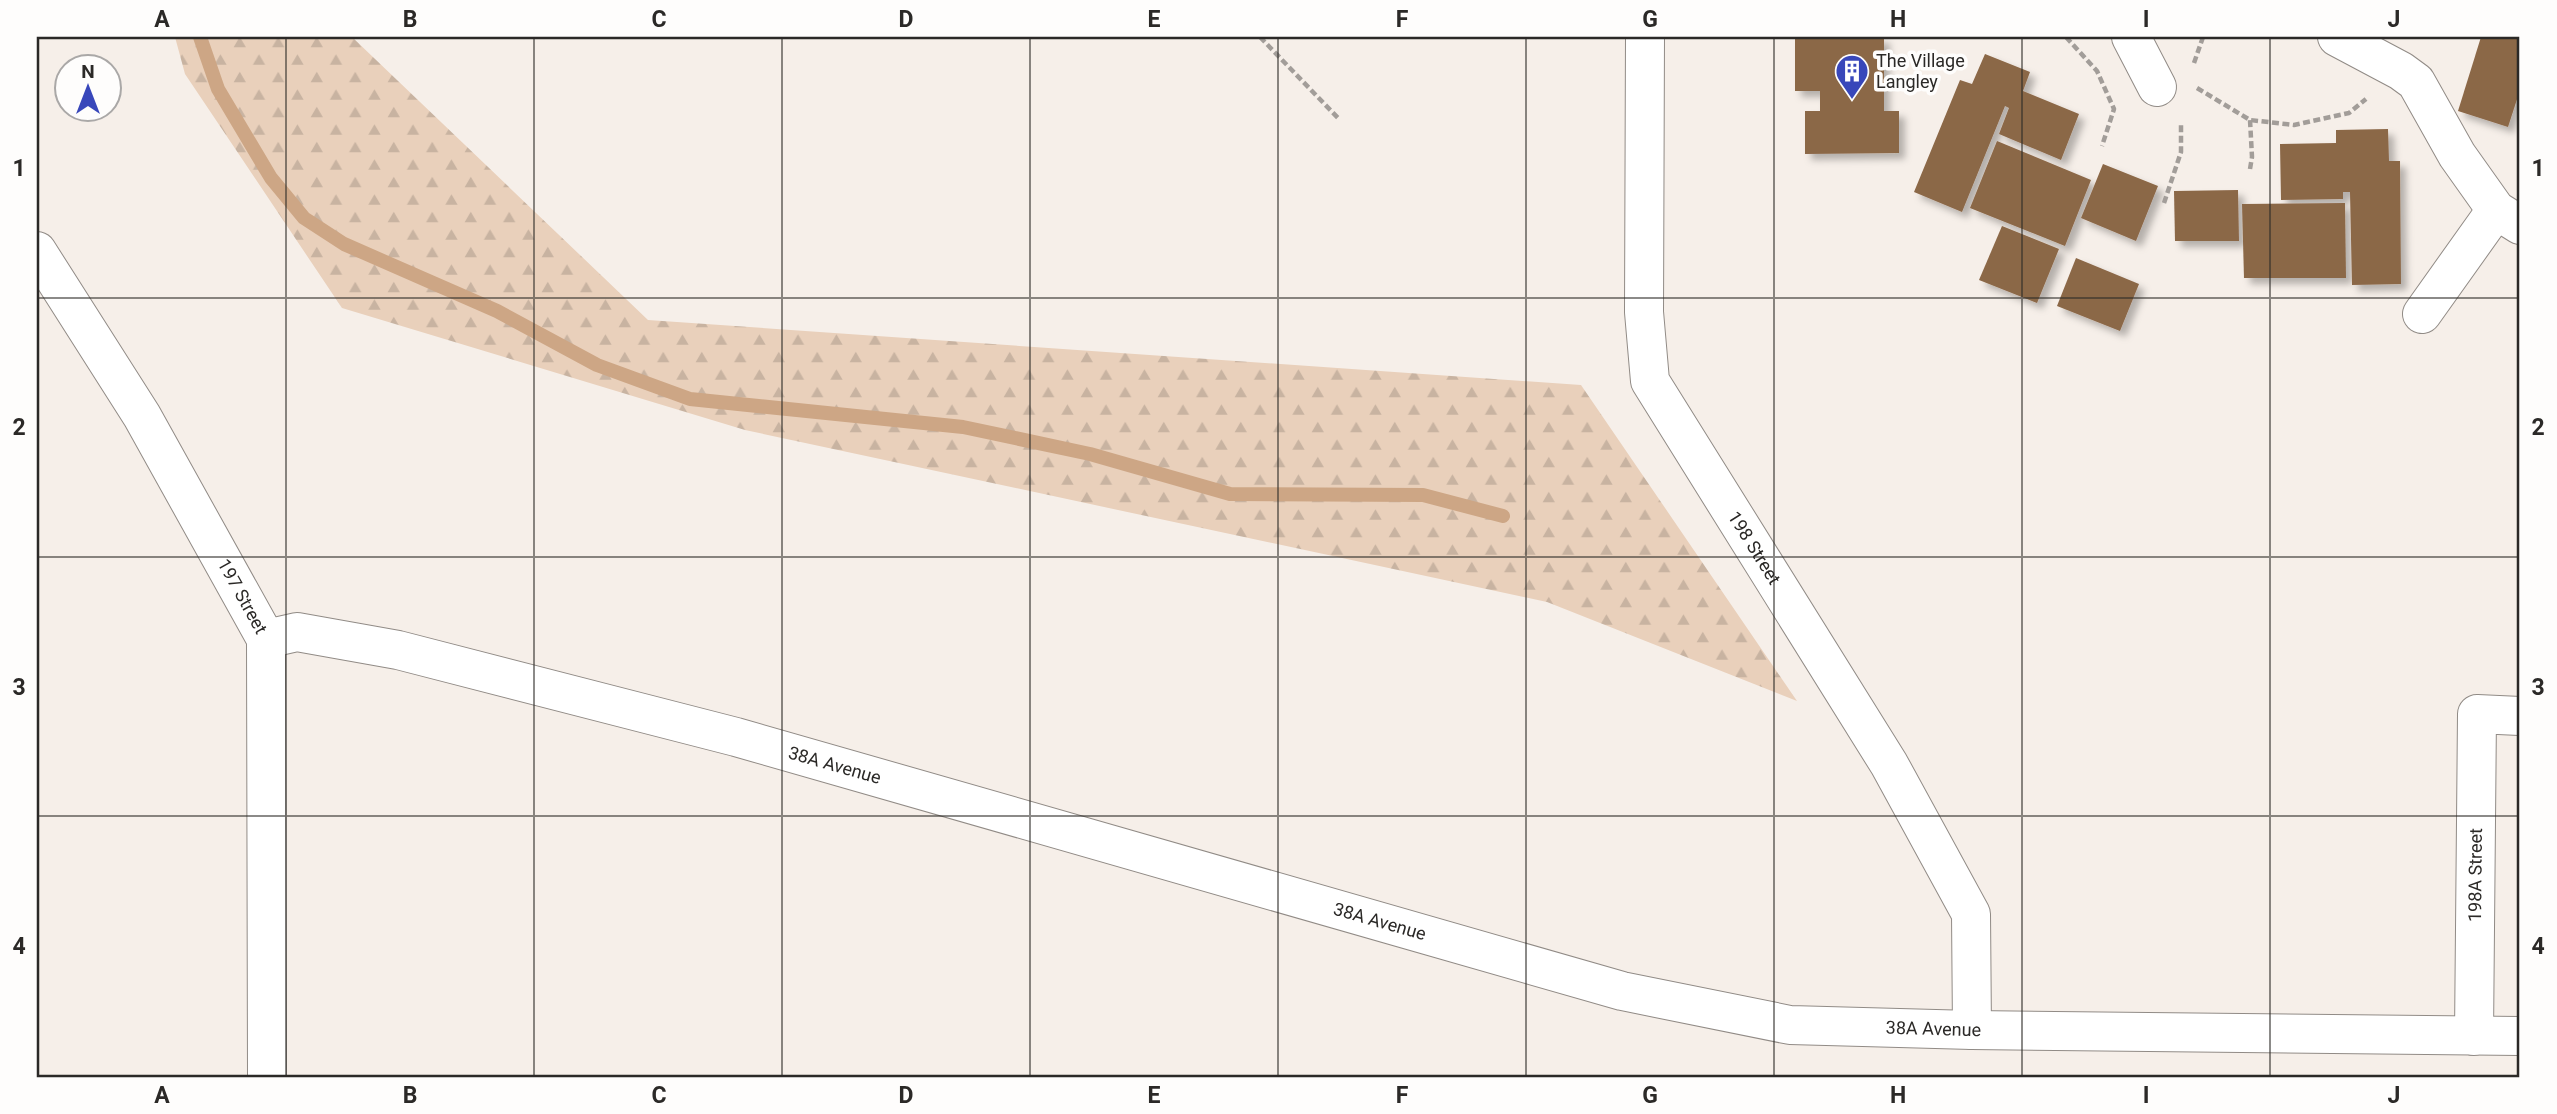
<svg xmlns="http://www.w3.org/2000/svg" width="2557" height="1114" font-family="Roboto,sans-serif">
  <defs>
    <pattern id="forest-firs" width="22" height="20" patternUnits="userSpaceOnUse" patternTransform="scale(1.75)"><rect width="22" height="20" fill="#e9d0bb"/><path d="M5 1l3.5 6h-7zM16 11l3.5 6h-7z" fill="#c8b3a1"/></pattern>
    <filter id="shadow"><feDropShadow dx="6" dy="6" stdDeviation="3.5" flood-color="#0004"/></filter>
  </defs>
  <rect width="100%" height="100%" fill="#f6efe9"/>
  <path fill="url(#forest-firs)" d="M 175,37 L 352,37 L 648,320 L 1581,385 L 1797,701 L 1547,602 L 745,430 L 342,308 L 185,74 Z"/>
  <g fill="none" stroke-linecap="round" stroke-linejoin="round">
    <path stroke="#cda685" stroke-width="14" d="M 200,37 L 218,89 L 271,178 L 304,218 L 344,244 L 497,311 L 597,365 L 690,399 L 963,427 L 1090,454 L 1230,494 L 1423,495 L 1503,516"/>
  </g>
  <g fill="#8b6747" filter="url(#shadow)">
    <path d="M 1795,37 L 1884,37 L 1884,111 L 1899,111 L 1899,153 L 1805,154 L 1805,111 L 1820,111 L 1820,91 L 1795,91 Z"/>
    <path d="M 2481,37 L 2520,37 L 2520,90 L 2508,127 L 2458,111 Z"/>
    <path d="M 1985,54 L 2030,72 L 2023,91 L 2079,114 L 2061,160 L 1999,134 L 2009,108 L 2005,106 L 1962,212 L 1914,192 L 1960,80 L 1972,84 Z"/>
    <path d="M 2388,129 L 2389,161 L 2400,161 L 2401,284 L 2352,285 L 2350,192 L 2343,192 L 2343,199 L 2281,200 L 2280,144 L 2336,143 L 2336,130 Z"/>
    <path d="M 1997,141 L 2091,180 L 2065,246 L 1970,208 Z"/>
    <path d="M 2103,164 L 2158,186 L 2136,241 L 2081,218 Z"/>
    <path d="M 2238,190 L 2239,241 L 2175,241 L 2174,191 Z"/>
    <path d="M 2345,203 L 2346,278 L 2244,278 L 2242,204 Z"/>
    <path d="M 2002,226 L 2059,249 L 2037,303 L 1979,280 Z"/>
    <path d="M 2076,258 L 2139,284 L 2120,331 L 2057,306 Z"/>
  </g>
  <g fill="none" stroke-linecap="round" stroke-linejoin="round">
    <defs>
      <g id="minor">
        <path id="s1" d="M 1645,37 L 1644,312 L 1650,381 L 1889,764 L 1971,914 L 1972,1030"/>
        <path d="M 2131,37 L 2157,87"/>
        <path d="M 2337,37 L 2401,71 L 2416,82 L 2457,155 L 2496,210 L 2520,225"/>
        <path id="s2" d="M 37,251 L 142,416 L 266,639 L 267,1077"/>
        <path d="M 2422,314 L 2496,210"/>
        <path id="s3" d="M 266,639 L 297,632 L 398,650 L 736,737 L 1622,991 L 1790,1025 L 1972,1030 L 2520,1036"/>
        <path id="s4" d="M 2474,1036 L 2477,714 L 2520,716"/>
      </g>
    </defs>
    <use href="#minor" stroke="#918b86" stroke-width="40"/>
    <g stroke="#a29d99" stroke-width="4.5" stroke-dasharray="7 3.5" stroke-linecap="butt">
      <path d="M 1260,37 L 1338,118"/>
      <path d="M 2066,37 L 2097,71 L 2114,109 L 2102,146"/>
      <path d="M 2194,63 L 2203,37"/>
      <path d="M 2197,88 L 2250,120 L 2294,125 L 2349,113 L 2366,99"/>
      <path d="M 2250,169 L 2252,157 L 2250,120"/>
      <path d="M 2164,203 L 2181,152 L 2181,122"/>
    </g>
    <use href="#minor" stroke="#fff" stroke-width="38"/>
  </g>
  <path fill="none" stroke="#2b2927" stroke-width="2" stroke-opacity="0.55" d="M 286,37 L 286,1077M 534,37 L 534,1077M 782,37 L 782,1077M 1030,37 L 1030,1077M 1278,37 L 1278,1077M 1526,37 L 1526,1077M 1774,37 L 1774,1077M 2022,37 L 2022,1077M 2270,37 L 2270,1077M 37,298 L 2520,298M 37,557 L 2520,557M 37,816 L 2520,816"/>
  <defs>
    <symbol id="building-pin" viewBox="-11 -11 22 30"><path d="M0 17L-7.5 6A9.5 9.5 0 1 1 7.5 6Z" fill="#3847ba" stroke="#fefdfc"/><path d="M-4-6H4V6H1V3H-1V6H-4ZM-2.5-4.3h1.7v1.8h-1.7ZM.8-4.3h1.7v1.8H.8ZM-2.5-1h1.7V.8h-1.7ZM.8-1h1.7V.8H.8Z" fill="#fff"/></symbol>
  </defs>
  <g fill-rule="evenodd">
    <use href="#building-pin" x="1833" y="52" width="38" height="52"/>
  </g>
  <g text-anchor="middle" stroke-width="7" stroke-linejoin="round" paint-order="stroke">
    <g font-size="18" fill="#2b2927" stroke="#fefdfc" text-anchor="start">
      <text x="1876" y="67">The Village<tspan x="1876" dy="21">Langley</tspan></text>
    </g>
    <g font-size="18" fill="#2b2927" stroke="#fefdfc">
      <text dy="6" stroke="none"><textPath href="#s1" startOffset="541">198 Street</textPath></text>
      <text dy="6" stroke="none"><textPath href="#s2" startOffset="402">197 Street</textPath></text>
      <text dy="6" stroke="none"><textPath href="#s3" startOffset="586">38A Avenue</textPath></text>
      <text dy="6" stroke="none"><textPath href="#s4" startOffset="161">198A Street</textPath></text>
      <text dy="6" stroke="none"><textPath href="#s3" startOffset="1153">38A Avenue</textPath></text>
      <text dy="6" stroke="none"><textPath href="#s3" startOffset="1720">38A Avenue</textPath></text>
    </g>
  </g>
  <rect width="2557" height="1114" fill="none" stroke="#fefdfc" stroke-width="77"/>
  <g transform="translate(88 88)"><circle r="33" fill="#fefdfc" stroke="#aaa8a7" stroke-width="2"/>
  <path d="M0-5L12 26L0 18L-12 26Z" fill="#3847ba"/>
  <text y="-10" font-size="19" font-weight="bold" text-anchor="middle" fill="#2b2927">N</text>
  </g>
  <rect x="38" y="38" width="2480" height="1038" fill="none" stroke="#2b2927" stroke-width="2.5"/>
  <g font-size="23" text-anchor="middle" font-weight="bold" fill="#2b2927">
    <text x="162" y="27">A</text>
    <text x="410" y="27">B</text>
    <text x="659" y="27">C</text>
    <text x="906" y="27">D</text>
    <text x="1154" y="27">E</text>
    <text x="1402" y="27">F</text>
    <text x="1650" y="27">G</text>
    <text x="1898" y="27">H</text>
    <text x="2146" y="27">I</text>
    <text x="2394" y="27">J</text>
    <text x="19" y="176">1</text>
    <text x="2538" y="176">1</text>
    <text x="19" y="435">2</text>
    <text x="2538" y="435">2</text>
    <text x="19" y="695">3</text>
    <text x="2538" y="695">3</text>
    <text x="19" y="954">4</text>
    <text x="2538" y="954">4</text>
    <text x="162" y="1103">A</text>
    <text x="410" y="1103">B</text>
    <text x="659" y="1103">C</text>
    <text x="906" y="1103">D</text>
    <text x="1154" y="1103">E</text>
    <text x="1402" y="1103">F</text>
    <text x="1650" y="1103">G</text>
    <text x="1898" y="1103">H</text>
    <text x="2146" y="1103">I</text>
    <text x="2394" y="1103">J</text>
  </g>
</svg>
